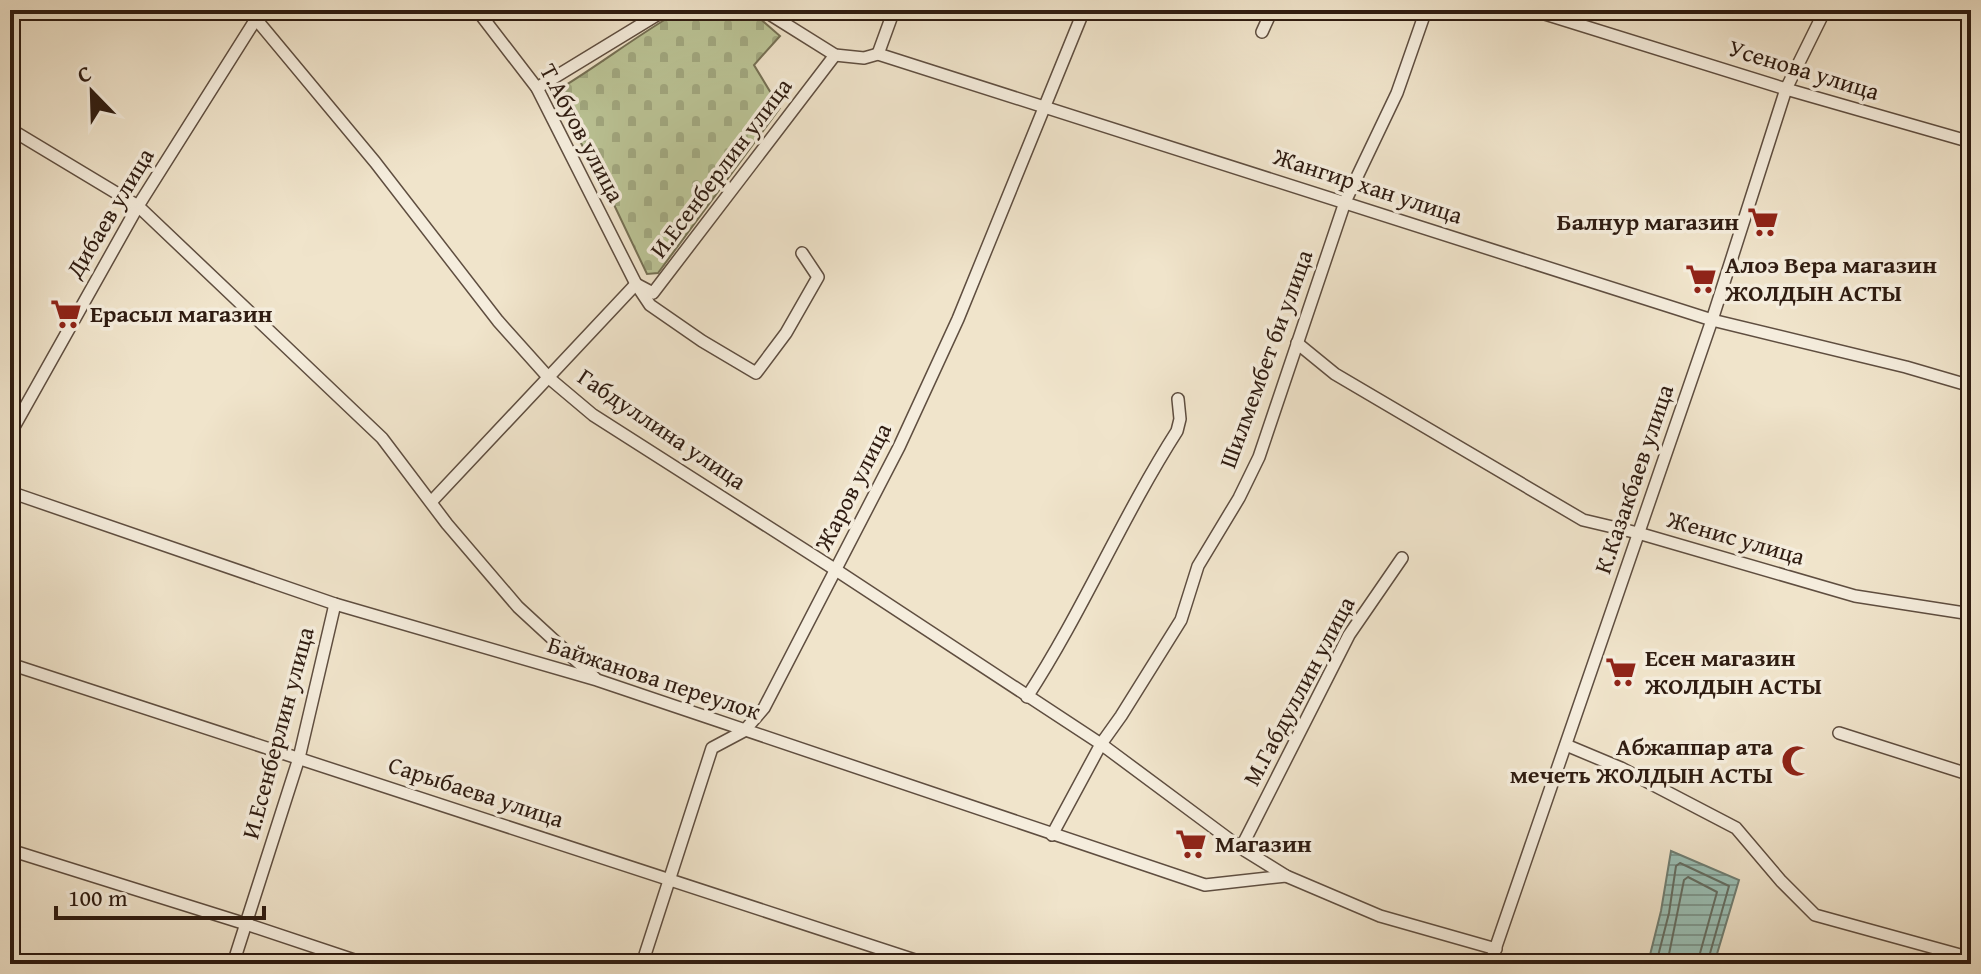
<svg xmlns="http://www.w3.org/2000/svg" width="1981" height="974" font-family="'Gentium Book Plus',serif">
  <defs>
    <pattern id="cemetery-stones" width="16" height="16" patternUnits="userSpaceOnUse" patternTransform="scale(2)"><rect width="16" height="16" fill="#bbc496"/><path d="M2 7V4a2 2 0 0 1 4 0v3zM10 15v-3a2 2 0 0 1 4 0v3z" fill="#a1a880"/></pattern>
    <pattern id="water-rules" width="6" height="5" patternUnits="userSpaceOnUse" patternTransform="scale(2)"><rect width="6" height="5" fill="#9abfb5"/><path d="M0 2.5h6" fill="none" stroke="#7e9a92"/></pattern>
  </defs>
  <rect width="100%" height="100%" fill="#f0e4cb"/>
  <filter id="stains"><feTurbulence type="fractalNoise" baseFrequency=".0025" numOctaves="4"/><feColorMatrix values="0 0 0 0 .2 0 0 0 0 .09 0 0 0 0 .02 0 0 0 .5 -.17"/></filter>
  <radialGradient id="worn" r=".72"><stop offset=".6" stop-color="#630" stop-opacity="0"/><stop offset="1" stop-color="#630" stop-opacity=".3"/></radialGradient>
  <path fill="url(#cemetery-stones)" stroke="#757054" stroke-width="2" d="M 681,10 L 750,10 L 780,36 L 754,65 L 780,108 L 658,273 L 647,274 L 607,190 L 562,109 L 561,88 C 602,63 639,34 681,10 Z"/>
  <path fill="url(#water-rules)" stroke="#6f7e73" stroke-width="2" d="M 1671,851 L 1739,880 L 1714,964 L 1648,963 L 1661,911 Z"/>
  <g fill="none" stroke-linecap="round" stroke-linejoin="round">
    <g stroke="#646e63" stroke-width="2">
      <path d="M 1656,964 L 1669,913 L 1676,866 L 1680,863 L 1729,886 L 1707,964"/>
      <path d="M 1667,964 L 1684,880 L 1688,877 L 1717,892 L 1697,964"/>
    </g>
    <defs>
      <g id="minor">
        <path d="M 263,10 L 256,19 L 375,162 L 498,321 L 549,378 L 593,415 L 836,570 L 1101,744 L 1241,848 L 1286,876 L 1380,916 L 1496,949"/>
        <path d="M 477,10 L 537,88 L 636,284 L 650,305 L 702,341 L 756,373 L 786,333 L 818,277 L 802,253"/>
        <path d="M 763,10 L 835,55 L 864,58 L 878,54 L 1712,320 L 1906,367 L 1971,386"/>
        <path d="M 1532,10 L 1786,89 L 1971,142"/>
        <path d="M 1262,32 L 1272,10"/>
        <path d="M 878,54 L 894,10"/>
        <path d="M 537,88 L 665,10"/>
        <path d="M 10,129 L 138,206 L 382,438 L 447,524 L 518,607 L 595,678"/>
        <path d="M 1297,343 L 1335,374 L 1583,520 L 1638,533 L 1855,596 L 1971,614"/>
        <path d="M 10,434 L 138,206 L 256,19"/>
        <path d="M 10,492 L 335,604 L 597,680 L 1205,885 L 1286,876"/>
        <path d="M 432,501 L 636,284 L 653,293 L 835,55"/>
        <path d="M 10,664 L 927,964"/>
        <path d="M 1027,697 C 1083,611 1122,517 1177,431 L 1180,419 L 1178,399"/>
        <path d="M 1839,733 L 1971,775"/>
        <path d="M 1566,745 L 1621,768 L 1736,828 L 1781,881 L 1815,915 L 1971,958"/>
        <path d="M 1052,835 L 1101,744 L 1121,716 L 1181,620 L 1198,566 L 1239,498 L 1259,457 L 1345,202 L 1397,93 L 1426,10"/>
        <path d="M 1241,848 L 1349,635 L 1402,558"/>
        <path d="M 10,850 L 246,924 L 366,964"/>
        <path d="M 233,964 L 299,758 L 335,604"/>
        <path d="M 642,964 L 712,748 L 744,731 L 764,708 L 899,447 L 958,319 L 1084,10"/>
        <path d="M 1490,964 L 1712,320 L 1786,89 L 1825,10"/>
      </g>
    </defs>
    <use href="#minor" stroke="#5f4e40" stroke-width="14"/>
    <use href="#minor" stroke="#f5eddd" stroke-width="11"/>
  </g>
  <defs>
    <symbol id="supermarket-bare" viewBox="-9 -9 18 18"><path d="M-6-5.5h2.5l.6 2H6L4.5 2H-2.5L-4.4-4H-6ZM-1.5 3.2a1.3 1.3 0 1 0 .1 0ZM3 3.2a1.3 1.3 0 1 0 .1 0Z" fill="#8f2418" stroke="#f5eddd" stroke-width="2.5" paint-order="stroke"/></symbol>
    <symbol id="mosque-bare" viewBox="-9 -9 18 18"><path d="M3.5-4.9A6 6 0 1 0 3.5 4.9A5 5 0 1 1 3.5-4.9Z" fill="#8f2418" stroke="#f5eddd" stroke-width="2.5" paint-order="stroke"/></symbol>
  </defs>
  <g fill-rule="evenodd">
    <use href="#supermarket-bare" x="1741" y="200" width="44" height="44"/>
    <use href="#supermarket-bare" x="1679" y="257" width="44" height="44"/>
    <use href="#supermarket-bare" x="44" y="292" width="44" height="44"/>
    <use href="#supermarket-bare" x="1599" y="650" width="44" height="44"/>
    <use href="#mosque-bare" x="1775" y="739" width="44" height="44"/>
    <use href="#supermarket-bare" x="1169" y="822" width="44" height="44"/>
  </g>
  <g text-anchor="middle" stroke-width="7" stroke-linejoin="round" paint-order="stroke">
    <g font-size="24" fill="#2f1c11" stroke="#f5eddd">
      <text transform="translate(1804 70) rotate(17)" y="8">Усенова улица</text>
      <text transform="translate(582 133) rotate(62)" y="8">Т.Абуов улица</text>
      <text transform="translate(721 168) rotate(-53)" y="8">И.Есенберлин улица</text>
      <text transform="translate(1368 186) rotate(18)" y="8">Жангир хан улица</text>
      <text transform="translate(110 213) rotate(-59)" y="8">Дибаев улица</text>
      <text transform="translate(1266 359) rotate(-70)" y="8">Шилмембет би улица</text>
      <text transform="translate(662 429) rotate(34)" y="8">Габдуллина улица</text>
      <text transform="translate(1634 479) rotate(-71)" y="8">К.Казакбаев улица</text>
      <text transform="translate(853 487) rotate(-63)" y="8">Жаров улица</text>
      <text transform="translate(1736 538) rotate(16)" y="8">Женис улица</text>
      <text transform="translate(654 678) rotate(18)" y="8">Байжанова переулок</text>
      <text transform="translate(1299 691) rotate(-62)" y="8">М.Габдуллин улица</text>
      <text transform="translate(278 733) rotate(-75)" y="8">И.Есенберлин улица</text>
      <text transform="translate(476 792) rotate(18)" y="8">Сарыбаева улица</text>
    </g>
    <g font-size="24" font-weight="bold" fill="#2f1c11" stroke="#f5eddd" text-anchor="start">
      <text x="1739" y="230" text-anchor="end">Балнур магазин</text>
      <text x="1725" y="273">Алоэ Вера магазин<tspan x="1725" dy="28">ЖОЛДЫН АСТЫ</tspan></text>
      <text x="90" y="322">Ерасыл магазин</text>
      <text x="1645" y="666">Есен магазин<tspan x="1645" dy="28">ЖОЛДЫН АСТЫ</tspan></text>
      <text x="1773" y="755" text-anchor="end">Абжаппар ата<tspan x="1773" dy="28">мечеть ЖОЛДЫН АСТЫ</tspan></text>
      <text x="1215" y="852">Магазин</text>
    </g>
  </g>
  <rect width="1981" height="974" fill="none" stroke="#f0e4cb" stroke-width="40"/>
  <rect x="12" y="12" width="1957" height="950" fill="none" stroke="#2f1c11" stroke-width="4"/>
  <rect x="20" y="20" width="1941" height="934" fill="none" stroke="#2f1c11" stroke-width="2"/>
  <g transform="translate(92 92) rotate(337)" stroke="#f5eddd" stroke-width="6" paint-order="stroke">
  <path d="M0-6L14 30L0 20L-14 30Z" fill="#2f1c11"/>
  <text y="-12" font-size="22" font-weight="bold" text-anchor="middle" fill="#2f1c11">С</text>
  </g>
  <path d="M56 906v12h208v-12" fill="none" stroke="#2f1c11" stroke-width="4"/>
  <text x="68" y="906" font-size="24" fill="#2f1c11" stroke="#f5eddd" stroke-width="6" paint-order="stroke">100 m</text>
  <rect width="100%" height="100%" filter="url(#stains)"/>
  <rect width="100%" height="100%" fill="url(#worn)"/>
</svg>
